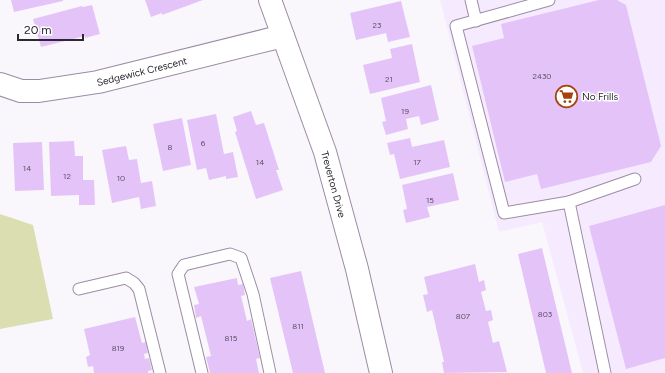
<svg xmlns="http://www.w3.org/2000/svg" width="665" height="373" font-family="Figtree,sans-serif">
  <rect width="100%" height="100%" fill="#faf7fc"/>
  <path fill="#f6ebfe" d="M 440,0 L 665,0 L 665,373 L 583,373 L 542,222 L 499,232 Z"/>
  <path fill="#dadeb0" d="M 0,214 L 33,225 L 53,319 L 0,329 Z"/>
  <g fill="#e4c4f8">
    <path d="M 11,0 L 63,0 L 63,1 L 14,12 Z"/>
    <path d="M 145,0 L 203,0 L 162,15 L 162,13 L 151,17 Z"/>
    <path d="M 599,0 L 617,0 L 626,5 L 661,146 L 651,162 L 541,189 L 537,174 L 505,182 L 472,46 L 504,38 L 501,24 Z"/>
    <path d="M 401,1 L 410,37 L 388,42 L 386,33 L 356,40 L 350,13 Z"/>
    <path d="M 92,5 L 100,34 L 85,38 L 85,36 L 41,47 L 33,19 L 82,6 L 83,7 Z"/>
    <path d="M 412,44 L 420,82 L 370,94 L 363,65 L 392,58 L 390,49 Z"/>
    <path d="M 431,85 L 439,120 L 421,125 L 419,116 L 406,119 L 408,129 L 386,135 L 382,122 L 386,121 L 381,98 Z"/>
    <path d="M 251,111 L 256,125 L 264,123 L 279,170 L 276,170 L 283,190 L 256,199 L 235,132 L 237,131 L 233,117 Z"/>
    <path d="M 216,114 L 224,154 L 233,152 L 238,177 L 226,179 L 226,176 L 209,180 L 206,168 L 197,170 L 187,120 Z"/>
    <path d="M 182,118 L 191,165 L 163,171 L 153,124 Z"/>
    <path d="M 410,138 L 412,147 L 444,140 L 450,167 L 400,179 L 394,154 L 390,155 L 387,143 Z"/>
    <path d="M 74,141 L 75,156 L 83,156 L 83,180 L 94,180 L 95,205 L 79,205 L 79,195 L 51,196 L 49,142 Z"/>
    <path d="M 42,142 L 44,190 L 15,191 L 13,143 Z"/>
    <path d="M 126,146 L 129,160 L 137,159 L 141,183 L 152,181 L 156,206 L 141,209 L 139,197 L 112,203 L 102,150 Z"/>
    <path d="M 453,173 L 459,200 L 427,207 L 430,217 L 406,223 L 403,210 L 407,209 L 402,185 Z"/>
    <path d="M 665,205 L 665,358 L 626,369 L 589,226 Z"/>
    <path d="M 542,248 L 572,373 L 546,373 L 518,254 Z"/>
    <path d="M 475,264 L 479,282 L 484,280 L 486,290 L 481,292 L 486,311 L 491,310 L 493,320 L 488,322 L 493,343 L 499,341 L 507,372 L 444,373 L 442,362 L 444,362 L 432,310 L 427,312 L 423,295 L 428,294 L 424,277 Z"/>
    <path d="M 301,271 L 325,373 L 293,373 L 270,278 Z"/>
    <path d="M 237,278 L 238,285 L 243,284 L 245,295 L 241,296 L 247,321 L 251,319 L 260,358 L 256,359 L 259,373 L 210,373 L 206,357 L 211,356 L 201,316 L 196,318 L 194,305 L 199,304 L 194,287 Z"/>
    <path d="M 135,317 L 142,343 L 146,342 L 148,353 L 144,354 L 145,359 L 149,358 L 152,370 L 148,371 L 148,373 L 94,373 L 93,366 L 88,367 L 86,357 L 90,355 L 84,329 Z"/>
  </g>
  <g fill="none" stroke-linecap="round" stroke-linejoin="round">
    <defs>
      <g id="lane">
        <path d="M 471,0 L 476,21"/>
        <path d="M 549,0 L 456,26 L 504,213 L 569,202 L 605,373"/>
        <path d="M 569,202 L 635,179"/>
        <path d="M 79,289 L 126,278 L 134,283 L 139,289 L 160,373"/>
        <path d="M 202,373 L 178,274 L 184,265 L 230,254 L 241,258 L 253,294 L 270,373"/>
      </g>
      <g id="street">
        <path id="s1" d="M 270,0 L 325,152 L 357,269 L 381,373"/>
        <path id="s2" d="M 0,84 L 21,91 L 39,91 L 98,82 L 283,36"/>
      </g>
    </defs>
    <use href="#lane" stroke="#9b8ca4" stroke-width="13"/>
    <use href="#street" stroke="#9b8ca4" stroke-width="24"/>
    <use href="#lane" stroke="#fff" stroke-width="11"/>
    <use href="#street" stroke="#fff" stroke-width="22"/>
  </g>
  <defs>
    <symbol id="supermarket-ring" viewBox="-11 -11 22 22"><circle r="9.5" fill="#fff" stroke="#a6420c" stroke-width="1.5"/><path d="M-6-5.5h2.5l.6 2H6L4.5 2H-2.5L-4.4-4H-6ZM-1.5 3.2a1.3 1.3 0 1 0 .1 0ZM3 3.2a1.3 1.3 0 1 0 .1 0Z" fill="#a6420c"/></symbol>
  </defs>
  <g fill-rule="evenodd">
    <use href="#supermarket-ring" x="554" y="84" width="25" height="25"/>
  </g>
  <g text-anchor="middle" stroke-width="3" stroke-linejoin="round" paint-order="stroke">
    <g font-size="8" fill="#5a4e62">
      <text x="377" y="28">23</text>
      <text x="542" y="79">2430</text>
      <text x="389" y="82">21</text>
      <text x="405" y="114">19</text>
      <text x="203" y="146">6</text>
      <text x="170" y="150">8</text>
      <text x="260" y="165">14</text>
      <text x="417" y="165">17</text>
      <text x="27" y="171">14</text>
      <text x="67" y="179">12</text>
      <text x="121" y="181">10</text>
      <text x="430" y="203">15</text>
      <text x="545" y="317">803</text>
      <text x="463" y="319">807</text>
      <text x="298" y="329">811</text>
      <text x="231" y="341">815</text>
      <text x="118" y="351">819</text>
    </g>
    <g font-size="10" fill="#2c2730" stroke="#fff">
      <text dy="4" stroke="none"><textPath href="#s2" startOffset="145">Sedgewick Crescent</textPath></text>
      <text dy="4" stroke="none"><textPath href="#s1" startOffset="195">Treverton Drive</textPath></text>
    </g>
    <g font-size="10" fill="#2c2730" stroke="#fff" text-anchor="start">
      <text x="582" y="100">No Frills</text>
    </g>
  </g>
  <path d="M18 34v6h65v-6" fill="none" stroke="#2c2730" stroke-width="2"/>
  <text x="24" y="34" font-size="12" fill="#2c2730" stroke="#ffffff" stroke-width="3" paint-order="stroke">20 m</text>
</svg>
